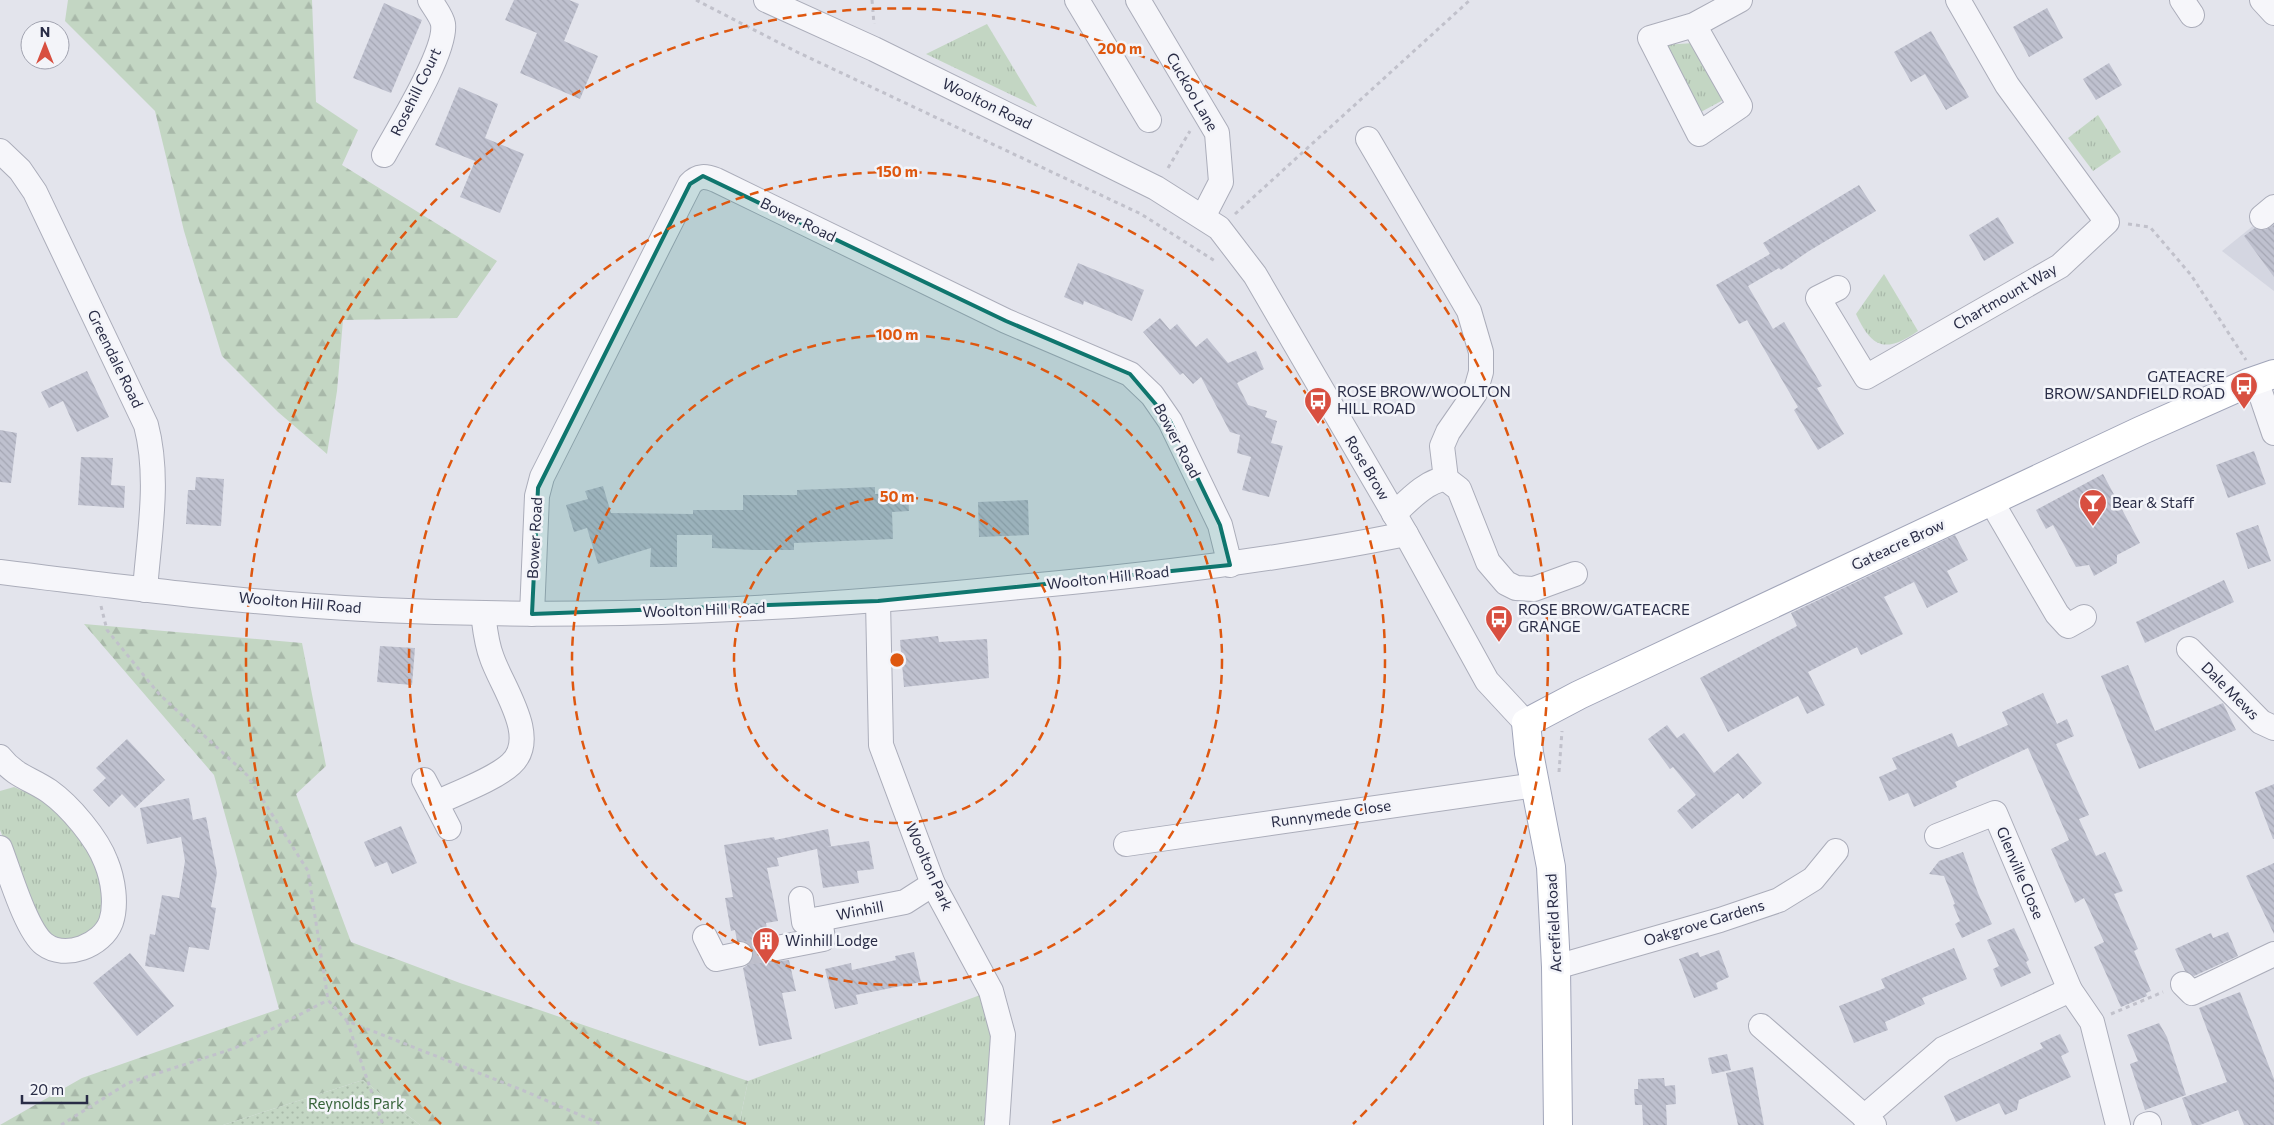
<svg xmlns="http://www.w3.org/2000/svg" width="2274" height="1125" font-family="Commissioner,sans-serif">
  <defs>
    <pattern id="grass-tufts" width="24" height="20" patternUnits="userSpaceOnUse" patternTransform="scale(1.25)"><rect width="24" height="20" fill="#c3d6c3"/><path d="M3 7l-1-3M5 7V3M7 7l1-3M15 17l-1-3M17 17v-4M19 17l1-3" fill="none" stroke="#a8b8a9"/></pattern>
    <pattern id="forest-firs" width="22" height="20" patternUnits="userSpaceOnUse" patternTransform="scale(1.25)"><rect width="22" height="20" fill="#c3d6c3"/><path d="M5 1l3.5 6h-7zM16 11l3.5 6h-7z" fill="#a8b8a9"/></pattern>
    <pattern id="park-dots" width="8" height="8" patternUnits="userSpaceOnUse" patternTransform="scale(1.25)"><rect width="8" height="8" fill="#c3d6c3"/><path d="M2 2h.1M6 6h.1" fill="none" stroke="#a8b8a9" stroke-width="1.8" stroke-linecap="round"/></pattern>
    <pattern id="building-back-hatch" width="6" height="6" patternUnits="userSpaceOnUse" patternTransform="scale(1.25)"><rect width="6" height="6" fill="#bfc1cf"/><path d="M-1 5l2 2M0 0l6 6M5-1l2 2" fill="none" stroke="#a4a6b3"/></pattern>
  </defs>
  <rect width="100%" height="100%" fill="#e3e4ec"/>
  <path fill="#d4d6e1" d="M 2274,209 L 2274,291 L 2222,251 Z"/>
  <g fill="url(#grass-tufts)">
    <path d="M 987,24 L 1037,107 L 926,54 Z"/>
    <path d="M 1694,43 L 1725,99 L 1699,113 L 1663,45 Z"/>
    <path d="M 2098,115 L 2121,152 L 2093,171 L 2068,138 Z"/>
    <path d="M 1884,274 L 1918,331 C 1886,353 1872,349 1856,314 Z"/>
    <path d="M 14,787 L 51,803 L 97,861 L 107,897 L 100,926 L 66,947 L 43,934 L 23,887 L 0,830 L 0,791 Z"/>
    <path d="M 991,991 L 997,1125 L 739,1125 L 748,1081 Z"/>
  </g>
  <g fill="url(#forest-firs)">
    <path d="M 68,0 L 312,0 L 316,102 L 358,130 L 342,165 L 497,261 L 457,318 L 343,320 L 337,391 L 327,454 L 278,412 L 222,356 L 184,231 L 155,111 L 65,21 Z"/>
    <path d="M 84,624 L 302,643 L 326,766 L 296,794 L 351,942 L 460,983 L 748,1081 L 739,1125 L 420,1125 L 363,1080 L 223,1125 L 0,1125 L 82,1078 L 279,1009 L 214,775 Z"/>
  </g>
  <path fill="url(#park-dots)" d="M 363,1080 L 420,1125 L 223,1125 Z"/>
  <g fill="url(#building-back-hatch)">
    <path d="M 514,0 L 569,0 L 579,4 L 564,41 L 598,56 L 580,99 L 520,73 L 537,33 L 505,20 Z"/>
    <path d="M 384,3 L 422,20 L 391,93 L 353,78 Z"/>
    <path d="M 2047,8 L 2063,38 L 2029,57 L 2013,27 Z"/>
    <path d="M 1931,31 L 1969,97 L 1946,110 L 1925,74 L 1911,82 L 1894,52 Z"/>
    <path d="M 2109,63 L 2122,85 L 2096,100 L 2083,79 Z"/>
    <path d="M 459,87 L 498,104 L 485,138 L 524,154 L 500,213 L 460,197 L 475,161 L 435,145 Z"/>
    <path d="M 1859,185 L 1876,211 L 1809,251 L 1781,270 L 1779,268 L 1748,286 L 1773,329 L 1784,322 L 1822,386 L 1817,388 L 1844,434 L 1818,450 L 1794,410 L 1798,407 L 1747,320 L 1739,324 L 1716,285 L 1770,254 L 1763,243 Z"/>
    <path d="M 1998,217 L 2014,243 L 1984,261 L 1969,235 Z"/>
    <path d="M 2274,225 L 2274,277 L 2244,236 L 2255,228 L 2265,230 Z"/>
    <path d="M 1078,263 L 1144,290 L 1132,321 L 1084,301 L 1083,305 L 1064,297 Z"/>
    <path d="M 1160,318 L 1170,330 L 1177,324 L 1196,347 L 1207,338 L 1228,363 L 1256,351 L 1264,369 L 1237,383 L 1248,405 L 1267,411 L 1265,417 L 1277,421 L 1271,443 L 1283,446 L 1269,497 L 1242,490 L 1251,457 L 1237,453 L 1240,435 L 1230,432 L 1201,377 L 1193,384 L 1183,373 L 1180,375 L 1143,332 Z"/>
    <path d="M 87,371 L 109,417 L 77,432 L 63,401 L 49,408 L 41,392 Z"/>
    <path d="M 0,430 L 17,433 L 11,483 L 0,482 Z"/>
    <path d="M 2254,451 L 2266,484 L 2228,498 L 2216,465 Z"/>
    <path d="M 81,457 L 113,458 L 111,485 L 125,486 L 124,508 L 78,505 Z"/>
    <path d="M 2103,474 L 2140,543 L 2117,555 L 2117,563 L 2094,576 L 2089,565 L 2076,567 L 2053,525 L 2046,529 L 2036,510 Z"/>
    <path d="M 196,477 L 224,479 L 221,526 L 186,524 L 188,490 L 195,490 Z"/>
    <path d="M 603,486 L 611,513 L 693,514 L 693,510 L 743,510 L 743,495 L 797,495 L 797,490 L 875,487 L 875,494 L 908,492 L 909,511 L 892,512 L 893,539 L 794,543 L 794,550 L 755,550 L 712,548 L 712,535 L 677,535 L 677,567 L 650,567 L 651,548 L 598,564 L 587,528 L 574,532 L 566,505 L 588,499 L 585,491 Z"/>
    <path d="M 1028,500 L 1029,535 L 979,537 L 978,502 Z"/>
    <path d="M 2258,525 L 2271,561 L 2248,569 L 2236,533 Z"/>
    <path d="M 1955,535 L 1968,560 L 1947,571 L 1958,592 L 1927,608 L 1914,582 L 1884,597 L 1903,634 L 1861,655 L 1857,647 L 1808,672 L 1825,705 L 1807,714 L 1798,696 L 1728,732 L 1700,678 L 1797,626 L 1791,613 Z"/>
    <path d="M 2224,580 L 2234,602 L 2145,643 L 2136,622 Z"/>
    <path d="M 938,636 L 939,642 L 987,639 L 989,678 L 904,687 L 900,640 Z"/>
    <path d="M 380,646 L 415,648 L 412,685 L 377,682 Z"/>
    <path d="M 2128,665 L 2155,731 L 2223,703 L 2236,730 L 2139,769 L 2101,676 Z"/>
    <path d="M 2043,693 L 2057,724 L 2067,719 L 2074,736 L 2056,744 L 2089,815 L 2079,819 L 2096,856 L 2105,852 L 2123,891 L 2114,894 L 2138,949 L 2134,951 L 2151,991 L 2146,993 L 2147,996 L 2121,1007 L 2094,947 L 2104,942 L 2084,898 L 2075,903 L 2051,849 L 2069,840 L 2028,748 L 1955,782 L 1957,787 L 1914,807 L 1908,793 L 1889,801 L 1879,777 L 1897,769 L 1892,758 L 1952,733 L 1958,747 L 2008,725 L 2002,712 Z"/>
    <path d="M 1667,725 L 1677,738 L 1684,733 L 1714,773 L 1738,753 L 1762,783 L 1743,799 L 1738,793 L 1692,829 L 1677,811 L 1696,795 L 1673,767 L 1670,769 L 1648,739 Z"/>
    <path d="M 127,739 L 165,780 L 135,808 L 122,794 L 109,807 L 93,790 L 106,778 L 96,768 Z"/>
    <path d="M 2274,784 L 2274,839 L 2273,839 L 2255,792 Z"/>
    <path d="M 189,798 L 193,820 L 206,817 L 217,873 L 211,907 L 216,908 L 209,950 L 189,947 L 184,972 L 145,966 L 150,934 L 155,935 L 162,895 L 179,898 L 185,861 L 181,837 L 147,844 L 140,808 Z"/>
    <path d="M 401,826 L 417,863 L 392,874 L 387,862 L 375,867 L 364,842 Z"/>
    <path d="M 828,829 L 831,846 L 827,847 L 869,841 L 874,869 L 857,871 L 859,883 L 823,888 L 817,849 L 777,858 L 779,866 L 767,868 L 778,921 L 766,923 L 768,936 L 759,944 L 759,952 L 762,958 L 768,962 L 789,960 L 796,991 L 782,993 L 792,1039 L 759,1046 L 743,968 L 749,964 L 754,952 L 750,945 L 744,941 L 737,941 L 735,930 L 731,931 L 725,898 L 733,897 L 724,845 L 774,837 L 775,840 Z"/>
    <path d="M 1963,852 L 1978,893 L 1992,924 L 1962,938 L 1955,924 L 1960,921 L 1953,905 L 1955,904 L 1944,876 L 1929,874 L 1939,861 Z"/>
    <path d="M 2274,863 L 2274,934 L 2246,876 Z"/>
    <path d="M 2014,928 L 2029,960 L 2026,962 L 2031,973 L 2001,987 L 1993,969 L 1999,966 L 1987,940 Z"/>
    <path d="M 2228,932 L 2238,956 L 2194,976 L 2185,971 L 2175,949 L 2211,933 L 2213,938 Z"/>
    <path d="M 1954,948 L 1967,979 L 1922,998 L 1925,1004 L 1885,1022 L 1888,1030 L 1854,1043 L 1839,1006 L 1885,988 L 1881,979 Z"/>
    <path d="M 1719,950 L 1729,977 L 1716,983 L 1718,989 L 1694,998 L 1679,959 L 1698,952 L 1700,957 Z"/>
    <path d="M 914,952 L 921,982 L 856,995 L 858,1004 L 835,1009 L 825,969 L 851,963 L 852,970 L 896,960 L 895,956 Z"/>
    <path d="M 130,953 L 174,1006 L 137,1036 L 93,983 Z"/>
    <path d="M 2240,992 L 2274,1079 L 2274,1125 L 2244,1125 L 2238,1110 L 2200,1125 L 2192,1125 L 2182,1098 L 2227,1082 L 2199,1008 Z"/>
    <path d="M 2159,1023 L 2167,1037 L 2186,1095 L 2145,1110 L 2130,1064 L 2138,1061 L 2127,1035 Z"/>
    <path d="M 2060,1034 L 2069,1052 L 2061,1056 L 2071,1077 L 2019,1100 L 2017,1110 L 2005,1115 L 1999,1103 L 1956,1122 L 1944,1096 L 2043,1048 L 2040,1043 Z"/>
    <path d="M 1727,1054 L 1731,1070 L 1712,1074 L 1708,1058 Z"/>
    <path d="M 1753,1067 L 1764,1125 L 1738,1125 L 1726,1073 Z"/>
    <path d="M 1664,1078 L 1665,1086 L 1675,1085 L 1676,1104 L 1666,1105 L 1667,1125 L 1643,1125 L 1642,1105 L 1635,1105 L 1634,1089 L 1638,1089 L 1638,1079 Z"/>
  </g>
  <g fill="none" stroke-linecap="round" stroke-linejoin="round">
    <path stroke="#bebfcb" stroke-width="24" stroke-dasharray="24 12" stroke-linecap="butt" d="M 740,954 L 772,949"/>
    <defs>
      <g id="minor">
        <path d="M 766,0 L 874,49 L 1156,188 L 1219,228 L 1255,275 L 1406,534 L 1487,681 L 1526,723"/>
        <path d="M 1077,0 L 1149,120"/>
        <path d="M 1138,0 L 1217,133 L 1221,182 L 1203,217"/>
        <path d="M 2182,0 L 2192,15"/>
        <path d="M 2262,0 L 2274,13"/>
        <path d="M 1694,25 L 1740,106 L 1699,134 L 1650,38 L 1694,25 L 1740,0"/>
        <path d="M 1368,139 L 1469,311 L 1481,352 L 1481,372 L 1475,393 L 1448,432 L 1442,446 L 1446,479"/>
        <path d="M 0,151 L 20,170 L 35,192 L 146,425 C 160,478 149,536 145,590"/>
        <path d="M 384,155 C 398,129 447,51 443,24 C 442,17 434,7 430,0"/>
        <path d="M 2262,217 L 2274,207"/>
        <path d="M 1838,288 L 1818,298 L 1866,377 L 2060,266 L 2107,222 L 2007,85 L 1958,0"/>
        <path d="M 2256,380 L 2274,433"/>
        <path d="M 1991,501 L 2057,614 L 2068,626 L 2084,617"/>
        <path d="M 1394,514 C 1408,501 1427,480 1446,479 L 1459,489 L 1488,562 L 1506,583 L 1516,588 L 1534,589 L 1575,574"/>
        <path d="M 0,572 C 127,588 254,604 381,610 C 597,620 805,609 1019,587 C 1149,575 1278,560 1406,534"/>
        <path d="M 878,601 L 881,745 L 933,884 L 991,991 L 1003,1035 L 997,1125"/>
        <path d="M 532,614 L 537,496 L 542,477 L 690,184 C 698,175 706,176 716,180 L 1006,321 L 1130,374 L 1152,395 L 1170,421 L 1220,525 L 1230,565"/>
        <path d="M 2189,649 L 2261,722 L 2274,728"/>
        <path d="M 0,757 C 16,777 30,778 49,791 C 70,806 97,838 106,862 C 113,879 117,904 111,922 C 102,946 65,960 44,944 C 26,930 9,871 0,848"/>
        <path d="M 424,780 L 449,828"/>
        <path d="M 436,803 C 457,793 495,779 511,764 C 540,738 502,687 492,658 C 486,643 485,629 483,613"/>
        <path d="M 1937,836 L 1995,813 L 2070,990 L 2092,1022 L 2118,1125"/>
        <path d="M 1126,844 L 1535,785"/>
        <path d="M 801,899 L 804,922 L 905,902 L 933,884"/>
        <path d="M 705,937 L 716,959 L 740,954"/>
        <path d="M 772,949 L 823,939 L 820,919"/>
        <path d="M 1556,967 L 1720,920 L 1779,900 L 1813,879 L 1836,851"/>
        <path d="M 2183,984 L 2192,993 L 2274,954"/>
        <path d="M 1761,1026 L 1874,1125"/>
        <path d="M 1864,1117 L 1943,1049 L 2070,990"/>
        <path d="M 2146,1125 L 2149,1124"/>
      </g>
      <path id="major" d="M 1558,1125 L 1556,967 L 1551,867 L 1529,753 L 1526,723 L 1579,695 L 2140,431 L 2248,383 L 2274,374"/>
    </defs>
    <use href="#minor" stroke="#abadba" stroke-width="26"/>
    <use href="#major" stroke="#a1a5b9" stroke-width="30"/>
    <g stroke="#c1c1cb" stroke-width="3" stroke-dasharray="4 4" stroke-linecap="butt">
      <path d="M 696,0 L 797,52 L 1141,214 L 1215,261"/>
      <path d="M 872,0 L 874,24"/>
      <path d="M 1168,168 L 1190,131"/>
      <path d="M 1235,214 L 1470,0"/>
      <path d="M 2128,224 L 2150,227 L 2191,275 L 2246,360"/>
      <path d="M 101,606 L 107,630 L 159,694 L 247,775 L 308,871 L 328,1000 L 347,1021 L 522,1090 L 603,1125"/>
      <path d="M 1559,772 L 1562,731"/>
      <path d="M 2111,1014 L 2163,992"/>
      <path d="M 347,1021 L 383,1125"/>
      <path d="M 61,1125 L 128,1083 L 235,1048 L 328,1000"/>
    </g>
    <use href="#minor" stroke="#f6f6fa" stroke-width="24"/>
    <use href="#major" stroke="#fff" stroke-width="28"/>
  </g>
  <path fill="#0f766e" fill-opacity="0.2" stroke="#0f766e" stroke-width="4" stroke-linejoin="round" d="M 703,176 L 1006,321 L 1130,374 L 1170,421 L 1220,525 L 1230,565 L 878,601 L 532,614 L 538,488 L 690,184 Z"/>
  <g fill="none" stroke="#de570f" stroke-width="2.5" stroke-dasharray="9 6">
    <circle cx="897" cy="660" r="163"/>
    <circle cx="897" cy="660" r="325"/>
    <path d="M746 1124A488 488 0 1 1 1048 1124"/>
    <path d="M441 1124A651 651 0 1 1 1353 1124"/>
  </g>
  <defs>
    <symbol id="bus-pin" viewBox="-11 -11 22 30"><path d="M0 17L-7.5 6A9.5 9.5 0 1 1 7.5 6Z" fill="#d84f40" stroke="#f3f4f9"/><path d="M-5-6H5V4H4V6H2V4H-2V6H-4V4H-5ZM-3.5-4V0h7V-4ZM-3.5 1.2v1.5H-2V1.2ZM2 1.2v1.5H3.5V1.2Z" fill="#fff"/></symbol>
    <symbol id="bar-pin" viewBox="-11 -11 22 30"><path d="M0 17L-7.5 6A9.5 9.5 0 1 1 7.5 6Z" fill="#d84f40" stroke="#f3f4f9"/><path d="M-6-5H6L.8 .8V4.5H3.5V6h-7V4.5H-.8V.8Z" fill="#fff"/></symbol>
    <symbol id="building-pin" viewBox="-11 -11 22 30"><path d="M0 17L-7.5 6A9.5 9.5 0 1 1 7.5 6Z" fill="#d84f40" stroke="#f3f4f9"/><path d="M-4-6H4V6H1V3H-1V6H-4ZM-2.5-4.3h1.7v1.8h-1.7ZM.8-4.3h1.7v1.8H.8ZM-2.5-1h1.7V.8h-1.7ZM.8-1h1.7V.8H.8Z" fill="#fff"/></symbol>
  </defs>
  <g fill-rule="evenodd">
    <use href="#bus-pin" x="2228" y="370" width="32" height="43"/>
    <use href="#bus-pin" x="1302" y="385" width="32" height="43"/>
    <use href="#bar-pin" x="2077" y="487" width="32" height="43"/>
    <use href="#bus-pin" x="1483" y="603" width="32" height="43"/>
    <use href="#building-pin" x="750" y="925" width="32" height="43"/>
  </g>
  <g text-anchor="middle" stroke-width="5" stroke-linejoin="round" paint-order="stroke">
    <g font-size="15" fill="#292c46" stroke="#f3f4f9">
      <text transform="translate(416 92) rotate(-64)" y="5">Rosehill Court</text>
      <text transform="translate(1192 92) rotate(60)" y="5">Cuckoo Lane</text>
      <text transform="translate(987 104) rotate(26)" y="5">Woolton Road</text>
      <text transform="translate(798 220) rotate(26)" y="5">Bower Road</text>
      <text transform="translate(2005 297) rotate(-30)" y="5">Chartmount Way</text>
      <text transform="translate(115 359) rotate(64)" y="5">Greendale Road</text>
      <text transform="translate(1177 441) rotate(62)" y="5">Bower Road</text>
      <text transform="translate(1367 468) rotate(59)" y="5">Rose Brow</text>
      <text transform="translate(535 538) rotate(-87)" y="5">Bower Road</text>
      <text transform="translate(1898 545) rotate(-25)" y="5">Gateacre Brow</text>
      <text transform="translate(1108 578) rotate(-6)" y="5">Woolton Hill Road</text>
      <text transform="translate(300 603) rotate(5)" y="5">Woolton Hill Road</text>
      <text transform="translate(704 610) rotate(-2)" y="5">Woolton Hill Road</text>
      <text transform="translate(2230 691) rotate(45)" y="5">Dale Mews</text>
      <text transform="translate(1331 814) rotate(-8)" y="5">Runnymede Close</text>
      <text transform="translate(929 867) rotate(66)" y="5">Woolton Park</text>
      <text transform="translate(2020 873) rotate(67)" y="5">Glenville Close</text>
      <text transform="translate(860 911) rotate(-11)" y="5">Winhill</text>
      <text transform="translate(1554 923) rotate(-93)" y="5">Acrefield Road</text>
      <text transform="translate(1704 923) rotate(-17)" y="5">Oakgrove Gardens</text>
    </g>
    <g font-size="15" fill="#292c46" stroke="#f3f4f9" text-anchor="start">
      <text x="2225" y="382" text-anchor="end">GATEACRE<tspan x="2225" dy="17">BROW/SANDFIELD ROAD</tspan></text>
      <text x="1337" y="397">ROSE BROW/WOOLTON<tspan x="1337" dy="17">HILL ROAD</tspan></text>
      <text x="2112" y="508">Bear &amp; Staff</text>
      <text x="1518" y="615">ROSE BROW/GATEACRE<tspan x="1518" dy="17">GRANGE</tspan></text>
      <text x="785" y="946">Winhill Lodge</text>
    </g>
    <g font-size="15" fill="#356238" stroke="#f3f4f9">
      <text x="356" y="1109">Reynolds Park</text>
    </g>
  </g>
  <circle cx="897" cy="660" r="8" fill="#de570f" stroke="#f3f4f9" stroke-width="2.5"/>
  <g font-size="15" text-anchor="middle" font-weight="bold" fill="#de570f" stroke="#f3f4f9" stroke-width="5" stroke-linejoin="round" paint-order="stroke">
    <text x="1120" y="54">200 m</text>
    <text x="897" y="177">150 m</text>
    <text x="897" y="340">100 m</text>
    <text x="897" y="502">50 m</text>
  </g>
  <g transform="translate(45 45)"><circle r="24" fill="#f3f4f9" stroke="#a2a4b1"/>
  <path d="M0-4L9 19L0 12L-9 19Z" fill="#d84f40"/>
  <text y="-8" font-size="14" font-weight="bold" text-anchor="middle" fill="#292c46">N</text>
  </g>
  <path d="M22 1095v8h65v-8" fill="none" stroke="#292c46" stroke-width="2.5"/>
  <text x="30" y="1095" font-size="15" fill="#292c46" stroke="#f3f4f9" stroke-width="4" paint-order="stroke">20 m</text>
</svg>
